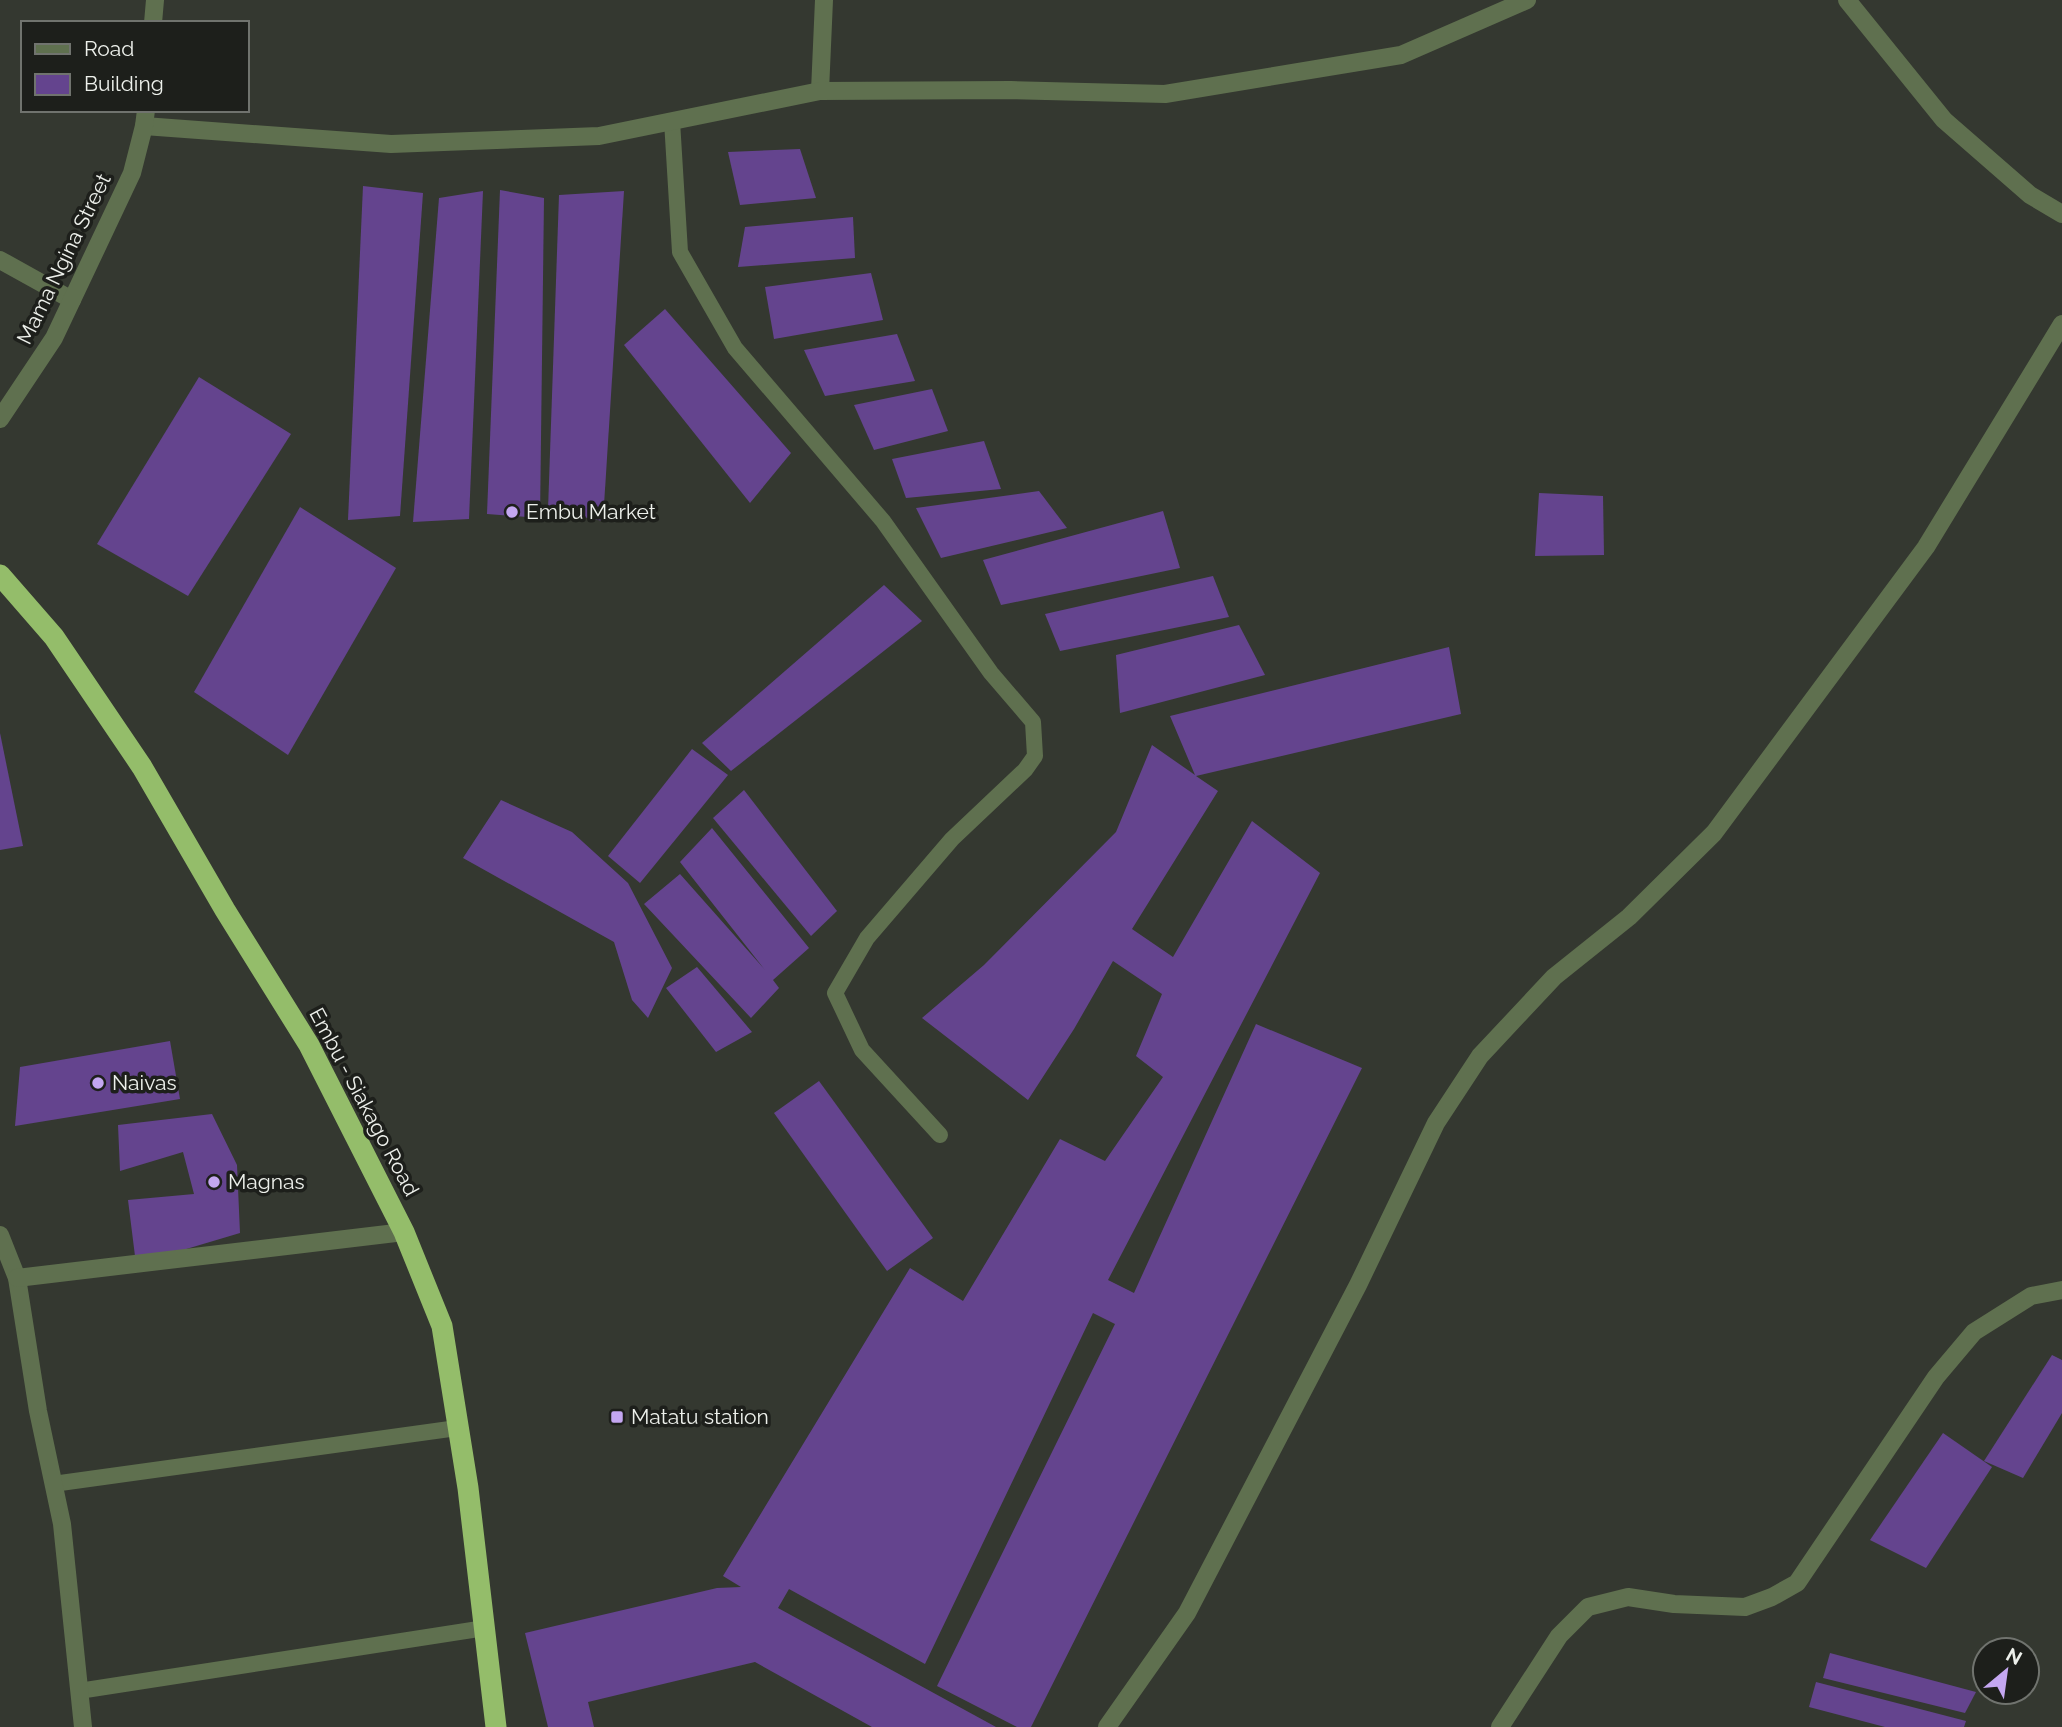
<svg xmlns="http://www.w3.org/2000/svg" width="2062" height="1727" font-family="Raleway,sans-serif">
  <rect width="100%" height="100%" fill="#343830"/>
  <g fill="#64448e">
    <path d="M 800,149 L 816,198 L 740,205 L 728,152 Z"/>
    <path d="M 363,186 L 423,193 L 400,516 L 348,520 Z"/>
    <path d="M 500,190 L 544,198 L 540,518 L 487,514 Z"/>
    <path d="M 483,191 L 469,519 L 413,522 L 439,198 Z"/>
    <path d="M 624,191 L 603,521 L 548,510 L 559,195 Z"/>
    <path d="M 853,217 L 855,258 L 738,267 L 745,227 Z"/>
    <path d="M 871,273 L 883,320 L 774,339 L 765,287 Z"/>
    <path d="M 665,309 L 791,453 L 750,503 L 624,345 Z"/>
    <path d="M 897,334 L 915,381 L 825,396 L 804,350 Z"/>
    <path d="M 199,377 L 291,434 L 188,596 L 97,544 Z"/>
    <path d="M 932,389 L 948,431 L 874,450 L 854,405 Z"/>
    <path d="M 984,441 L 1001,489 L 906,498 L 892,459 Z"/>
    <path d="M 1039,491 L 1067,528 L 941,558 L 916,508 Z"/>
    <path d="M 1539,493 L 1603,496 L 1604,555 L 1535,556 Z"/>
    <path d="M 300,507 L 396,568 L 288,755 L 194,692 Z"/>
    <path d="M 1163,511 L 1180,568 L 1001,605 L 983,560 Z"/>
    <path d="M 1213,576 L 1229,617 L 1060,651 L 1045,614 Z"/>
    <path d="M 884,585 L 922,621 L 731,771 L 702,743 Z"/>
    <path d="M 1239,625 L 1265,675 L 1120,713 L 1116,655 Z"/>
    <path d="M 1449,647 L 1461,714 L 1196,776 L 1218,791 L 1132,929 L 1173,957 L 1252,821 L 1320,873 L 1108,1280 L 1134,1293 L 1256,1024 L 1362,1068 L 1031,1727 L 1017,1727 L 937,1686 L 1115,1324 L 1093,1313 L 925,1664 L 789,1589 L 778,1608 L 996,1727 L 872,1727 L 755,1662 L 588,1702 L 594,1727 L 548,1727 L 525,1633 L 717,1588 L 741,1587 L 723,1576 L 910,1268 L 963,1301 L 1060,1139 L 1105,1161 L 1163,1077 L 1136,1056 L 1162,994 L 1113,961 L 1074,1029 L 1028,1100 L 922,1018 L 984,965 L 1116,832 L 1152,745 L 1195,775 L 1170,716 Z"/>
    <path d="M 0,733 L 23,846 L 0,850 Z"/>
    <path d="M 692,749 L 728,775 L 640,883 L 608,856 Z"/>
    <path d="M 744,790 L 837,911 L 811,936 L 713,818 Z"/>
    <path d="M 501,800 L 572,832 L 628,883 L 672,968 L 648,1018 L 632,1000 L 614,942 L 463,858 Z"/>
    <path d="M 712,828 L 809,948 L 773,980 L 779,988 L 751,1018 L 644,904 L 680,874 L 765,970 L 680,862 Z"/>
    <path d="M 697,967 L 752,1032 L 716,1052 L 666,988 Z"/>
    <path d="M 170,1041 L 180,1099 L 15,1126 L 20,1067 Z"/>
    <path d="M 819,1081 L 933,1238 L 887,1271 L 774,1113 Z"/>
    <path d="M 212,1114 L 237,1165 L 240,1233 L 136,1264 L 128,1200 L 194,1194 L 183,1152 L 120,1171 L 118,1125 Z"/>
    <path d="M 2052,1355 L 2062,1360 L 2062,1413 L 2023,1478 L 1984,1461 Z"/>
    <path d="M 1943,1433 L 1992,1467 L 1926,1568 L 1870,1540 Z"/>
    <path d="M 1830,1653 L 1976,1692 L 1965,1713 L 1823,1678 Z"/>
    <path d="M 1816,1682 L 1966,1721 L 1964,1727 L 1885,1727 L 1809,1707 Z"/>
  </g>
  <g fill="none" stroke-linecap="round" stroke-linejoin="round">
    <g stroke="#5f704f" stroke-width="16">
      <path d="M 672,121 L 680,252 L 735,348 L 883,521 L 991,673 L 1033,722 L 1035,756 L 1025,770 L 952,839 L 867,938 L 835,993 L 862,1050 L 940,1135"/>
      <path d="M 53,1484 L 457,1428"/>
      <path d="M 79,1691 L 485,1628"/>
    </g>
    <g stroke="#5f704f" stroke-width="18">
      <path d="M 1847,0 L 1944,120 L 2030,195 L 2062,214"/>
      <path d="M 153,23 L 155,0"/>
      <path d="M 820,91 L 824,0"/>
      <path d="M 144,126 L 391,144 L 599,136 L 820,91 L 1011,90 L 1165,94 L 1401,55 L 1527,0"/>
      <path d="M 0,260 L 72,300"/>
      <path d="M 0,419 L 54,338 L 132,173 L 144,126 L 146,110"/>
      <path d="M 0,1235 L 17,1278 L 38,1411 L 62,1524 L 83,1727"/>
      <path d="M 17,1278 L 404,1232"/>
      <path d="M 1107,1727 L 1187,1613 L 1358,1285 L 1436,1123 L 1480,1056 L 1554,977 L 1629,917 L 1714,833 L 1926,547 L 2062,324"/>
      <path d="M 1500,1727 L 1559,1636 L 1588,1607 L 1628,1597 L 1674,1604 L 1745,1607 L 1772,1597 L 1797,1583 L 1936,1377 L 1974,1332 L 2031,1296 L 2062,1290"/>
    </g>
    <path stroke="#94bd6a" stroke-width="21" d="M 0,575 L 54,637 L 142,767 L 225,910 L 309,1045 L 404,1232 L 442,1326 L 468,1488 L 496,1727"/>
  </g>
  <g fill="#c4a7f1" stroke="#1d1f1b" stroke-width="2.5">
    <circle cx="512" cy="512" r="7"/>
    <circle cx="98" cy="1083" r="7"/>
    <circle cx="214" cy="1182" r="7"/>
    <rect x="610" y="1410" width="14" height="14" rx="3.5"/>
  </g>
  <g text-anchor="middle" stroke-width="7" stroke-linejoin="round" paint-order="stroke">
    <g font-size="21" fill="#edf0eb" stroke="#1d1f1b">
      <text transform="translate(64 259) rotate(-64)" y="7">Mama Ngina Street</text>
      <text transform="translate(364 1102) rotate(62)" y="7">Embu - Siakago Road</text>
    </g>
    <g font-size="21" fill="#edf0eb" stroke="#1d1f1b" text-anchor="start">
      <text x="526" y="519">Embu Market</text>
      <text x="112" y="1090">Naivas</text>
      <text x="228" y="1189">Magnas</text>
      <text x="631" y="1424">Matatu station</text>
    </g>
  </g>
  <rect x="21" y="21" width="228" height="91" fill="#1d1f1b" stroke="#70736e" stroke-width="2"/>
  <rect x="35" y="44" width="35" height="10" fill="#5f704f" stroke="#70736e" stroke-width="2"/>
  <text x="84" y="56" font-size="21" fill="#edf0eb">Road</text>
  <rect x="35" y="74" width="35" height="21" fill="#64448e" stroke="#70736e" stroke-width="2"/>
  <text x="84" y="91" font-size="21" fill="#edf0eb">Building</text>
  <g transform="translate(2006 1671) rotate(29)"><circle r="33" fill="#1d1f1b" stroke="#70736e" stroke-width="2"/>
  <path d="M0-5L12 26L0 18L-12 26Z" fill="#c4a7f1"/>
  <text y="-10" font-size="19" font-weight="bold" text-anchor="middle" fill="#edf0eb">N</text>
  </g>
</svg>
